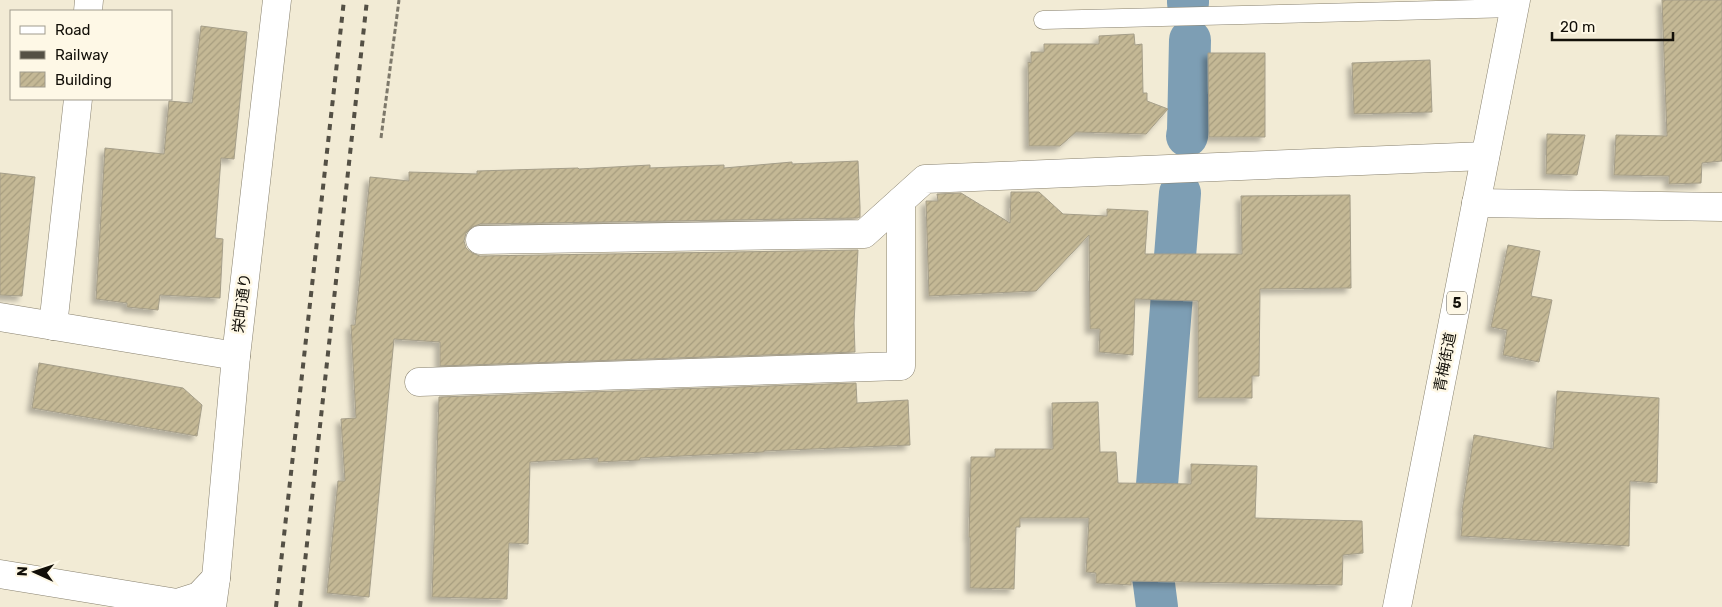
<svg xmlns="http://www.w3.org/2000/svg" width="1722" height="607" font-family="Rubik,'Noto Sans JP',sans-serif">
  <defs>
    <pattern id="building-hatch" width="6" height="6" patternUnits="userSpaceOnUse" patternTransform="scale(1.25)"><rect width="6" height="6" fill="#c4b895"/><path d="M-1 1l2-2M0 6l6-6M5 7l2-2" fill="none" stroke="#a79d7f"/></pattern>
    <filter id="shadow"><feDropShadow dx="-4.5" dy="4.5" stdDeviation="2.5" flood-color="#0004"/></filter>
  </defs>
  <rect width="100%" height="100%" fill="#f2ebd5"/>
  <g fill="none" stroke-linecap="round" stroke-linejoin="round">
    <g stroke="#7d9eb4" stroke-width="42">
      <path d="M 1188,3 L 1188,0"/>
      <path d="M 1187,136 L 1188,131 L 1190,40"/>
      <path d="M 1157,607 L 1151,561 L 1180,193"/>
    </g>
  </g>
  <g fill="url(#building-hatch)" stroke="#a59e89" filter="url(#shadow)">
    <path d="M 1662,0 L 1722,0 L 1722,161 L 1702,163 L 1701,183 L 1669,184 L 1669,176 L 1614,175 L 1616,135 L 1667,136 Z"/>
    <path d="M 201,26 L 247,32 L 234,159 L 221,158 L 215,238 L 223,239 L 220,298 L 160,295 L 158,310 L 127,307 L 127,303 L 96,299 L 105,148 L 164,154 L 169,101 L 192,103 Z"/>
    <path d="M 1134,34 L 1135,45 L 1142,44 L 1143,93 L 1147,93 L 1147,101 L 1168,109 L 1146,134 L 1076,132 L 1060,146 L 1029,146 L 1028,62 L 1031,63 L 1031,52 L 1044,52 L 1044,44 L 1099,44 L 1099,36 Z"/>
    <path d="M 1208,53 L 1265,53 L 1265,137 L 1209,137 Z"/>
    <path d="M 1430,60 L 1432,112 L 1354,114 L 1352,63 Z"/>
    <path d="M 1547,134 L 1585,135 L 1577,175 L 1546,174 Z"/>
    <path d="M 858,161 L 860,207 L 860,217 L 858,218 L 480,224 L 472,227 L 466,233 L 464,241 L 466,248 L 472,253 L 480,256 L 858,250 L 854,323 L 855,352 L 440,366 L 440,342 L 394,339 L 369,597 L 327,593 L 338,481 L 345,481 L 341,419 L 356,418 L 351,325 L 355,325 L 370,177 L 409,181 L 409,172 L 477,174 L 477,171 L 578,168 L 579,169 L 650,165 L 650,168 L 724,165 L 724,168 L 792,162 L 792,164 Z"/>
    <path d="M 0,173 L 35,177 L 22,296 L 0,295 Z"/>
    <path d="M 1011,192 L 1039,192 L 1063,214 L 1107,216 L 1107,209 L 1148,211 L 1145,254 L 1242,254 L 1241,196 L 1350,195 L 1351,288 L 1260,289 L 1259,376 L 1252,376 L 1252,398 L 1198,398 L 1198,301 L 1135,299 L 1133,355 L 1099,352 L 1100,329 L 1090,329 L 1089,235 L 1036,291 L 929,296 L 926,201 L 938,201 L 937,194 L 961,193 L 1010,223 Z"/>
    <path d="M 1508,245 L 1540,251 L 1531,296 L 1552,300 L 1539,362 L 1503,355 L 1507,330 L 1491,327 Z"/>
    <path d="M 39,363 L 183,388 L 202,405 L 197,436 L 32,408 Z"/>
    <path d="M 856,383 L 857,403 L 908,400 L 910,445 L 764,451 L 764,452 L 640,458 L 640,460 L 598,462 L 598,458 L 530,462 L 528,544 L 509,543 L 507,599 L 432,597 L 439,397 Z"/>
    <path d="M 1557,391 L 1659,398 L 1657,483 L 1630,481 L 1629,546 L 1461,536 L 1463,512 L 1462,511 L 1474,435 L 1553,449 Z"/>
    <path d="M 1098,402 L 1100,452 L 1116,452 L 1118,483 L 1191,484 L 1191,464 L 1257,466 L 1255,518 L 1362,521 L 1363,553 L 1343,555 L 1342,585 L 1131,581 L 1131,585 L 1096,583 L 1096,573 L 1086,572 L 1089,518 L 1020,518 L 1020,527 L 1016,527 L 1014,589 L 970,588 L 970,537 L 969,537 L 971,457 L 995,457 L 995,449 L 1053,449 L 1052,403 Z"/>
  </g>
  <g fill="none" stroke-linecap="round" stroke-linejoin="round">
    <defs>
      <path id="lane" d="M 1043,20 L 1515,8"/>
      <g id="street">
        <path d="M 88,11 L 89,0"/>
        <path d="M 1476,203 L 1722,207"/>
        <path d="M 480,240 L 864,234 L 925,179 L 1485,156"/>
        <path d="M 0,317 L 236,356"/>
        <path d="M 53,326 L 78,99"/>
        <path d="M 419,382 L 901,366 L 901,201"/>
        <path d="M 0,574 L 177,603 L 199,596 L 216,578"/>
        <path d="M 212,607 L 216,578 L 236,356 L 277,0"/>
      </g>
      <path id="primary" d="M 1397,607 L 1516,0"/>
    </defs>
    <use href="#lane" stroke="#88816e" stroke-width="19"/>
    <use href="#street" stroke="#88816e" stroke-width="29"/>
    <use href="#primary" stroke="#88816e" stroke-width="29"/>
    <path stroke="#7d786a" stroke-width="3" stroke-dasharray="5 2.5" stroke-linecap="butt" d="M 381,138 L 399,0"/>
    <use href="#lane" stroke="#fff" stroke-width="18"/>
    <use href="#street" stroke="#fff" stroke-width="28"/>
    <use href="#primary" stroke="#fff" stroke-width="28"/>
    <g stroke="#545045" stroke-width="4" stroke-dasharray="6 6" stroke-linecap="butt">
      <path d="M 276,607 L 344,0"/>
      <path d="M 300,607 L 367,0"/>
    </g>
  </g>
  <g text-anchor="middle" stroke-width="5" stroke-linejoin="round" paint-order="stroke">
    <rect fill="#fef8e6" stroke="#59554b" stroke-width="1" x="1447" y="291.5" width="20" height="23" rx="4"/>
    <g font-size="14" font-weight="bold" fill="#120f08">
      <text x="1457" y="308">5</text>
    </g>
    <g font-size="15" fill="#120f08" stroke="#fef8e6">
      <text transform="translate(242 303) rotate(-83)" y="5">栄町通り</text>
      <text transform="translate(1445 362) rotate(-79)" y="5">青梅街道</text>
    </g>
  </g>
  <rect x="10" y="10" width="162" height="90" fill="#fef8e6" stroke="#a09b8d"/>
  <rect x="20" y="26" width="25" height="8" fill="#ffffff" stroke="#a09b8d"/>
  <text x="55" y="35" font-size="15" fill="#120f08">Road</text>
  <rect x="20" y="51" width="25" height="8" fill="#545045" stroke="#a09b8d"/>
  <text x="55" y="60" font-size="15" fill="#120f08">Railway</text>
  <rect x="20" y="72" width="25" height="15" fill="url(#building-hatch)" stroke="#a09b8d"/>
  <text x="55" y="85" font-size="15" fill="#120f08">Building</text>
  <g transform="translate(35 572) rotate(273)" stroke="#fef8e6" stroke-width="4" paint-order="stroke">
  <path d="M0-4L9 19L0 12L-9 19Z" fill="#120f08"/>
  <text y="-8" font-size="14" font-weight="bold" text-anchor="middle" fill="#120f08">N</text>
  </g>
  <path d="M1552 32v8h121v-8" fill="none" stroke="#120f08" stroke-width="2.5"/>
  <text x="1560" y="32" font-size="15" fill="#120f08" stroke="#fef8e6" stroke-width="4" paint-order="stroke">20 m</text>
</svg>
